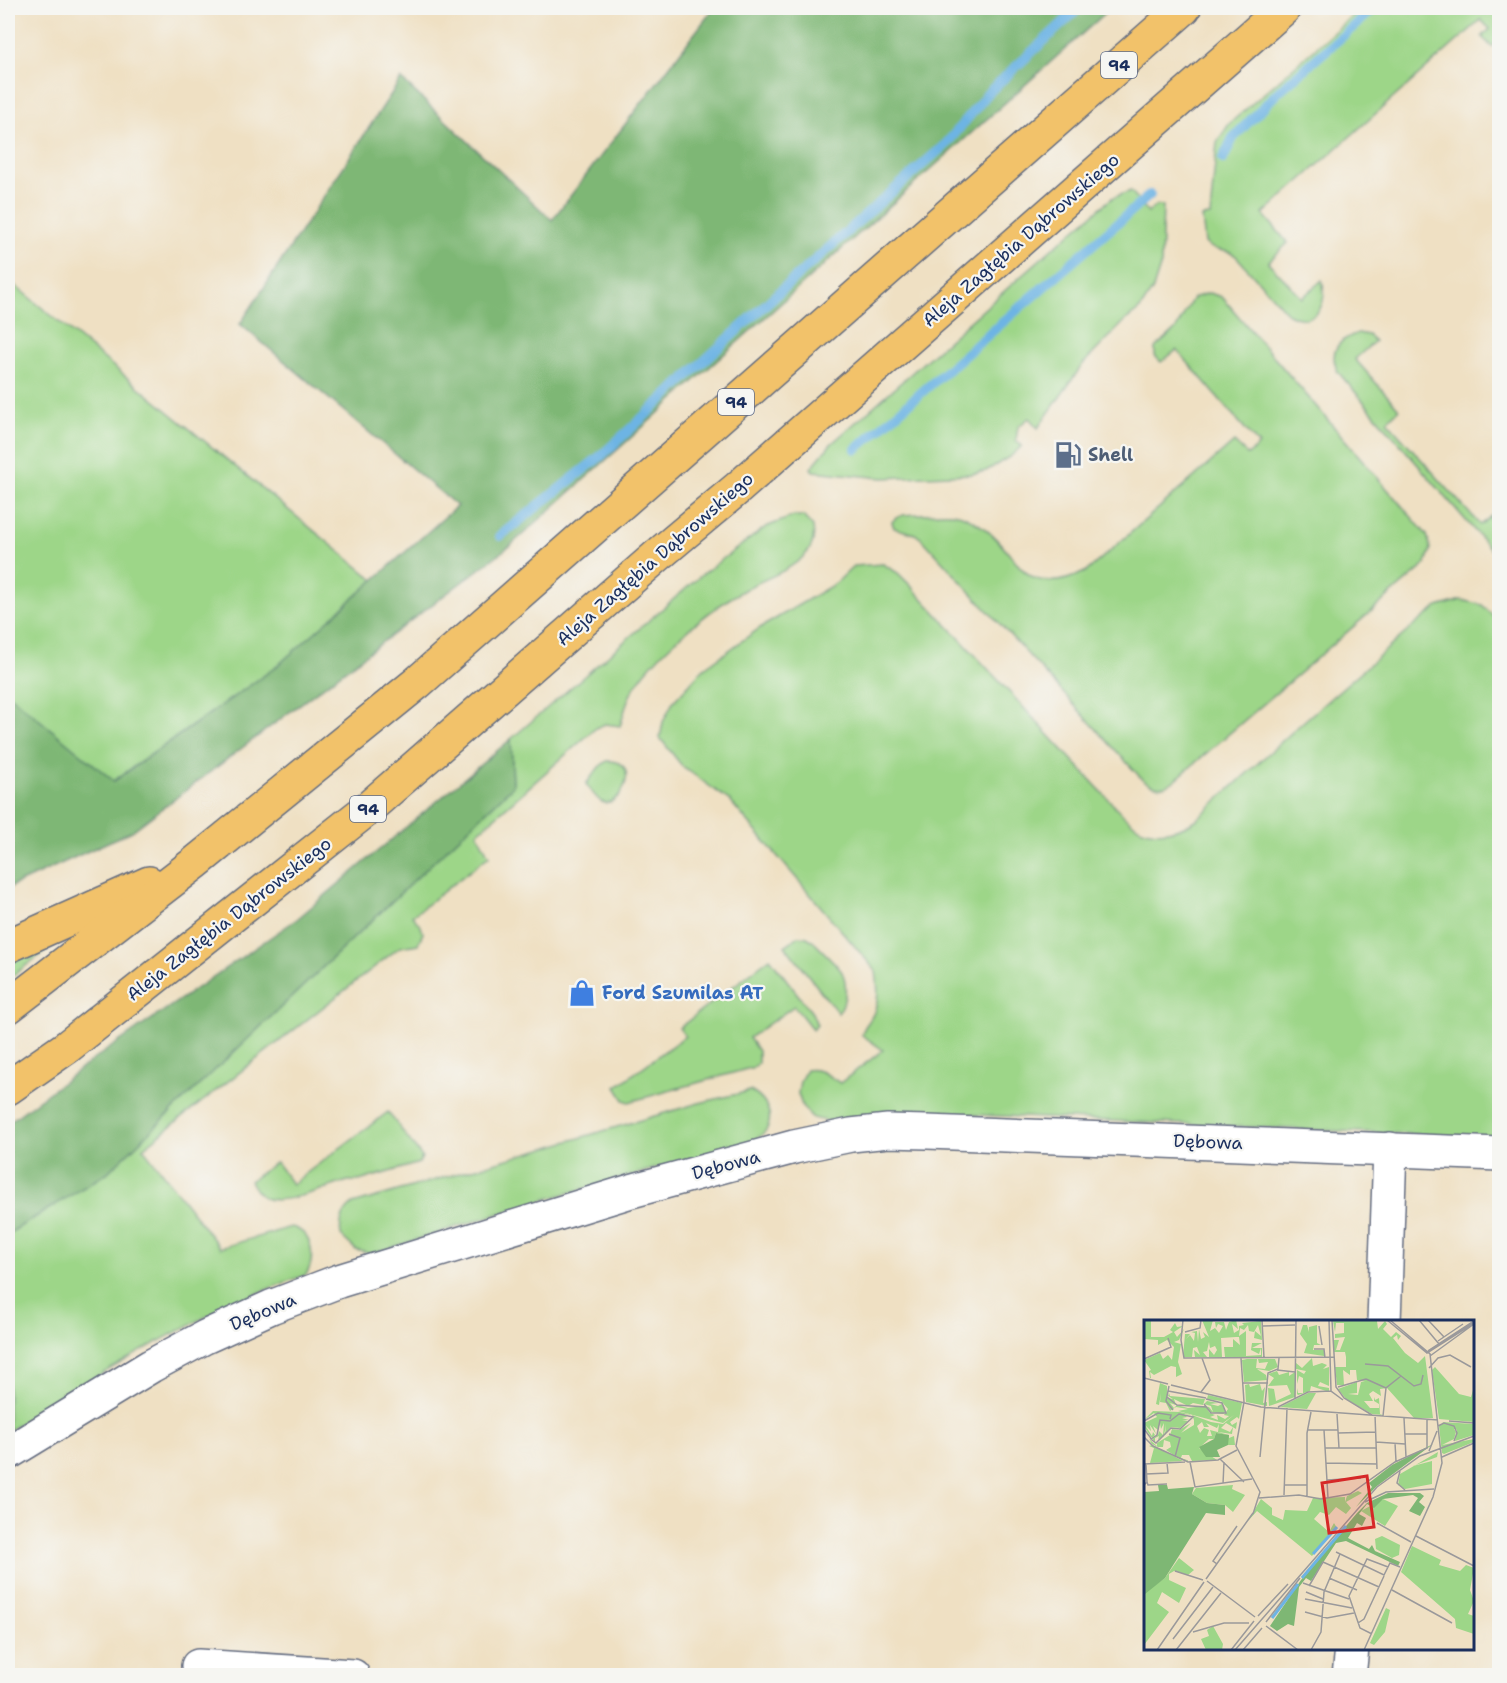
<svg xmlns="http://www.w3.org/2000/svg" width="1507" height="1683" font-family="'Shantell Sans',sans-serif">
  <rect width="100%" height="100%" fill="#f6f6f2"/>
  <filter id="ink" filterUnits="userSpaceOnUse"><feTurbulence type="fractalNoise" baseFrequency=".0167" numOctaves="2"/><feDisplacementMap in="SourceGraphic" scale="12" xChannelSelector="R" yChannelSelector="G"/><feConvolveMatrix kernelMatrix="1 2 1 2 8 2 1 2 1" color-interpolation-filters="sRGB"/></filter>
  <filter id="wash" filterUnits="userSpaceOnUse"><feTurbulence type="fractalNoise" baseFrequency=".008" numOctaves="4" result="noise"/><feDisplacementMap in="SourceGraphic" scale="24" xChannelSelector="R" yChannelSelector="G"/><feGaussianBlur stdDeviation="1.35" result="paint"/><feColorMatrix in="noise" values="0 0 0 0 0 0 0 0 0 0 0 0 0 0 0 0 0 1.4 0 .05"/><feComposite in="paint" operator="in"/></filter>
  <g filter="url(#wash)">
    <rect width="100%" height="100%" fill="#efe0c3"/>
    <g fill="#9dd688" stroke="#5c8273" stroke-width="1.5">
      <path d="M 1361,8 L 1499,8 L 1499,39 L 1492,47 L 1482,37 L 1490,29 L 1481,20 L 1263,214 L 1288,243 L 1268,262 L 1302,298 L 1322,280 C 1329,305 1315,328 1288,314 L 1236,256 C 1226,248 1214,253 1205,243 L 1202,217 L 1210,216 L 1217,142 L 1229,124 Z"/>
      <path d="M 1131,191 L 1148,212 L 1156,206 L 1163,206 L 1161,264 L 1153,289 L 1140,309 L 1126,320 L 1083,364 L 1038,428 L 1029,418 L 1018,427 L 1016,440 L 1022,446 L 1011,456 L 986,471 L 971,474 L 883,478 L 813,471 L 811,468 L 830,445 L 1053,248 L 1112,198 Z"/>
      <path d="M 8,280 L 374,580 L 276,667 L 113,781 L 8,694 Z"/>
      <path d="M 1209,293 L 1222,297 L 1427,535 L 1431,549 L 1425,565 L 1174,781 C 1162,790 1152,787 1141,778 L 923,540 L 915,534 L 894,528 L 892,522 C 898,513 911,515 921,514 C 933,514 947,511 958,514 C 964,515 970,519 975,522 C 1021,549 1019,605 1087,571 L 1234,442 L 1248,455 L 1259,445 L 1177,350 L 1161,362 L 1155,356 L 1155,348 L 1176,329 L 1193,298 Z"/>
      <path d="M 1358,333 L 1368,335 L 1375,341 L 1355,359 L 1399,409 L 1387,421 L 1480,525 L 1499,509 L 1499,559 L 1338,372 C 1328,351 1338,340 1358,333 Z"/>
      <path d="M 794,516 L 803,516 L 813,527 C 815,539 813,548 804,556 C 788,572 763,579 744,590 C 707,611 644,661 628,700 C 625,708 623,718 620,726 L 605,724 L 596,728 L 477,833 L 489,856 L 412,916 L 421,926 L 423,933 L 418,944 L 400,947 L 143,1148 L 220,1248 L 291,1227 C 313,1232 316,1258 306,1275 C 199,1311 103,1373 8,1431 L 8,1234 L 107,1173 L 513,786 L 511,739 L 705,572 L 766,527 Z"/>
      <path d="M 883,564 L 898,573 L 910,585 L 1124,816 C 1129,820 1135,825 1140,828 C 1158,836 1180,830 1196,820 L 1303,722 L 1417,623 L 1438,607 L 1461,600 L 1482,605 L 1500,622 L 1499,1138 L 976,1115 L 879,1116 L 826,1121 L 813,1118 L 803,1108 L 798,1094 L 800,1081 L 806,1070 C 819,1067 829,1076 840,1083 L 883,1050 L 862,1035 C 863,1027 867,1025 871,1018 C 880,1004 878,987 876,971 L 730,801 L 682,766 L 660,738 L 663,722 L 673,702 L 703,669 L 760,628 L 836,583 L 854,566 Z"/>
      <path d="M 607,761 C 644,759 620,810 602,802 C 596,799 590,789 586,784 L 599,767 Z"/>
      <path d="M 71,932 L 8,979 L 8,964 Z"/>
      <path d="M 799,936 L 807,937 L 812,940 C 821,950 835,961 842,972 C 848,984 846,1003 838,1013 L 785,946 Z"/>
      <path d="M 770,958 L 812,1013 L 817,1025 L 813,1030 L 794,1006 L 749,1038 L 758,1051 L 758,1063 L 754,1067 L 629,1102 L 624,1100 L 616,1087 L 685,1036 L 679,1028 Z"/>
      <path d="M 750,1091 C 775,1104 777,1132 750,1142 L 533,1203 L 371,1254 L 356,1250 L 341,1236 C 339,1223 342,1212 353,1204 L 699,1103 Z"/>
      <path d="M 388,1112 L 422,1157 L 419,1163 L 359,1181 L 348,1181 C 330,1186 282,1206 265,1198 C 258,1195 254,1188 250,1181 L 276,1162 L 292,1184 Z"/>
    </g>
    <g fill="#7eb774" stroke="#4c7369" stroke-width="1.5">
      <path d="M 714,8 L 1111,8 L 511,545 L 132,831 L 8,888 L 8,694 L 114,781 L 276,667 L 457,506 L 240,324 L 401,79 L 552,220 Z"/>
      <path d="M 511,739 L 513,786 L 107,1173 L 8,1234 L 8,1123 L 91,1061 L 297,919 Z"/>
    </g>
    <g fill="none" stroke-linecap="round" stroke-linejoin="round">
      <g stroke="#6db4e4" stroke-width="10">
        <path d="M 1223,159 L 1233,138 L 1279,91 L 1375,8"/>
        <path d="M 856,449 L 1150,195"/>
        <path d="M 500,536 L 602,455 L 778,293 L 947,143 L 989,92 L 1079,8"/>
      </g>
    </g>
  </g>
  <g filter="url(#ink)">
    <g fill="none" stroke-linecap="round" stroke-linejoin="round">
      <defs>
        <g id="street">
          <path d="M 1384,1322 L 1390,1149"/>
          <path d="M 8,1453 L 151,1366 L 205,1337 L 271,1307 L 339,1281 L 631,1191 L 794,1147 L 851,1135 L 888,1131 L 927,1132 L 1500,1154"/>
          <path d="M 198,1666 L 353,1676"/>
          <path d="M 1349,1676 L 1352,1648"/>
        </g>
        <g id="primary">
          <path d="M 8,946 L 149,883"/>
          <path d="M 8,1007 L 195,863 L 417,683 L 1184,8"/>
          <path d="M 8,1088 L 67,1047 L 365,811 L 657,556 L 738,488 L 1284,8"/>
        </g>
      </defs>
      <use href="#street" stroke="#656d81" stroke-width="36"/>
      <use href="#primary" stroke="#656d81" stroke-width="36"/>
      <use href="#street" stroke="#fff" stroke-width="33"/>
      <use href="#primary" stroke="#f2c26a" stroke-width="33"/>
    </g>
  </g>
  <defs>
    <symbol id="fuel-bare" viewBox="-9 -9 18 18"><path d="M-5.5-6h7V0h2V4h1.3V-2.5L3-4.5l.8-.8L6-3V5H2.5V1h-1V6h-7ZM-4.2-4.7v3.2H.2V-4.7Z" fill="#5c6f8a" stroke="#f6f6f2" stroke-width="2.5" paint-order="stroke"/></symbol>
    <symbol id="shop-bare" viewBox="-9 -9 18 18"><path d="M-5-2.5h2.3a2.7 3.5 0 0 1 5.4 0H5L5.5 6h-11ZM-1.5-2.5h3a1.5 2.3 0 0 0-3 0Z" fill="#3f7fe0" stroke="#f6f6f2" stroke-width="2.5" paint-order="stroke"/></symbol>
  </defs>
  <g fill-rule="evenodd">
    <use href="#fuel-bare" x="1049" y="436" width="38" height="38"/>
    <use href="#shop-bare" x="563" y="974" width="38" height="38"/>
  </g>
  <g text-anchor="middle" stroke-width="4.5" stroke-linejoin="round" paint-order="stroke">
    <g fill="#f6f6f2" stroke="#5d6b8a" stroke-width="1.5">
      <rect x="1101" y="52" width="36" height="26" rx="4.5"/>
      <rect x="718" y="389" width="36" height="26" rx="4.5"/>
      <rect x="350" y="796" width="36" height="26" rx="4.5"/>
    </g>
    <g font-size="16" font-weight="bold" fill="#1b2f5e">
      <text x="1119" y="71">94</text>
      <text x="736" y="408">94</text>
      <text x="368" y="815">94</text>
    </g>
    <g font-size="18" fill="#1b2f5e" stroke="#f6f6f2">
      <text transform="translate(1021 240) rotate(-41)" y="6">Aleja Zagłębia Dąbrowskiego</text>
      <text transform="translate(655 559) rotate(-41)" y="6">Aleja Zagłębia Dąbrowskiego</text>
      <text transform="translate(229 919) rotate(-38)" y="6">Aleja Zagłębia Dąbrowskiego</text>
      <text transform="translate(1208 1142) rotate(2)" y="6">Dębowa</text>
      <text transform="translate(726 1165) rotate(-15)" y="6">Dębowa</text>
      <text transform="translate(263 1312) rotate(-23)" y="6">Dębowa</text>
    </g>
    <g font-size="18" font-weight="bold" fill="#4e5e75" stroke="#f6f6f2" text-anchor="start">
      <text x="1088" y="461">Shell</text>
    </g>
    <g font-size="18" font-weight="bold" fill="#366cbe" stroke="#f6f6f2" text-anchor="start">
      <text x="602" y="999">Ford Szumilas AT</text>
    </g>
  </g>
  <g transform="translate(1144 1320)">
    <rect width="330" height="330" fill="#efe0c3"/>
    <path d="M 0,0 L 7,0 L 7,17 L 20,17 L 29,12 L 26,10 L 31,3 L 33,7 L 39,6 L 30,12 L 33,17 L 40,9 L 35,20 L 30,22 L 37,24 L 34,42 L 38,54 L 32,57 L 32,47 L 27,46 L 10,55 L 6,52 L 7,58 L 6,58 L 5,51 L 7,50 L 0,40 L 16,33 L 19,39 L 24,35 L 28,40 L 30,27 L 23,20 L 14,25 L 14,20 L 0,19 ZM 58,0 L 69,0 L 66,11 L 71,8 L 75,13 L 79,6 L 74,4 L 72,8 L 71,2 L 80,2 L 82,10 L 85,2 L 92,0 L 94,9 L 88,4 L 90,13 L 95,10 L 95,6 L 100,5 L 98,3 L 117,1 L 118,20 L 110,18 L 111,11 L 117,16 L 114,5 L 110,12 L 105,11 L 104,5 L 100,10 L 96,8 L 95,16 L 102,11 L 102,36 L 117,35 L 117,28 L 115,34 L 107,30 L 108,23 L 118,23 L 108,28 L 118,28 L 118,37 L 81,37 L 80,27 L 89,27 L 89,19 L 96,25 L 95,17 L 92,17 L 77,18 L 78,37 L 65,37 L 65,29 L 70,35 L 73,30 L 71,26 L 66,28 L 65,22 L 63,31 L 59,32 L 63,37 L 51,37 L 50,30 L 56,35 L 53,27 L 49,28 L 48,37 L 39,37 L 41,14 L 46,14 L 42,19 L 46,15 L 50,21 L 51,13 L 47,12 L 53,11 L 54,22 L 55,9 L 57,19 L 61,17 L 59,12 L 65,17 ZM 189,1 L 233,1 L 234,9 L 241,1 L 243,4 L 239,9 L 247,17 L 252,12 L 257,16 L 254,20 L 253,15 L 249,18 L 261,33 L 274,43 L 281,36 L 289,98 L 270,98 L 243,68 L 236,69 L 237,76 L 229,71 L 225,74 L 229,81 L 220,81 L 226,88 L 235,88 L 235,84 L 230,81 L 230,77 L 231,80 L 235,78 L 236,94 L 239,95 L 228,94 L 202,79 L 194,69 L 213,62 L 213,73 L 204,74 L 214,75 L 217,62 L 221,61 L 213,60 L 212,50 L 206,50 L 206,55 L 199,50 L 200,65 L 193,65 L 191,47 L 202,47 L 202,37 L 201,32 L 190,32 L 190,20 L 195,20 L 192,30 L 196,30 L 201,17 L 191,18 L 191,14 L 200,13 L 200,3 L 192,3 L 191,12 ZM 159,5 L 163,5 L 165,12 L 165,7 L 173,5 L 173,23 L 177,25 L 170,25 L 169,30 L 180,30 L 180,36 L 160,33 L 163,24 L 156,14 ZM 168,38 L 169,46 L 178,43 L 183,45 L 179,49 L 185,47 L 185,66 L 176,62 L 174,66 L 185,68 L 185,72 L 167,66 L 166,71 L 154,75 L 153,74 L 153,68 L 154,73 L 159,73 L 159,58 L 155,56 L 153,64 L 153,50 L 160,54 L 162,51 L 152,49 L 152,43 L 158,48 ZM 103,39 L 113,39 L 112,48 L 121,49 L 124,42 L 115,43 L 114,39 L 131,39 L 134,47 L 125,51 L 113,49 L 122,55 L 123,60 L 100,62 L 98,40 ZM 291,47 L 315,74 L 327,77 L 330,67 L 330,102 L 295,99 L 288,50 ZM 133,51 L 135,55 L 145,52 L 145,56 L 151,52 L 151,77 L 125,86 L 124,68 L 130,69 L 132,81 L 147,74 L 143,65 L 124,66 L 130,58 L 124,54 ZM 16,63 L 23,66 L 23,78 L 29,79 L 24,76 L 25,73 L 26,76 L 61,79 L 59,85 L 49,83 L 44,86 L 30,79 L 32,85 L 26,83 L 30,88 L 33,85 L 44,88 L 60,86 L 65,87 L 69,92 L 67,86 L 60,84 L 63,81 L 74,83 L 66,84 L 74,86 L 78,84 L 82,92 L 79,94 L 67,92 L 63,89 L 66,93 L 71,95 L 66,97 L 74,100 L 73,95 L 81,99 L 85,96 L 80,95 L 84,89 L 77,81 L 63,79 L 64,75 L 98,83 L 95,99 L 93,97 L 86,102 L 88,105 L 93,102 L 92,109 L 82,103 L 77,108 L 86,112 L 89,107 L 88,114 L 74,112 L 75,104 L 73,108 L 62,103 L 65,107 L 60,107 L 58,102 L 53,106 L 56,113 L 60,108 L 65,110 L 63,116 L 68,116 L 66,110 L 85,115 L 85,118 L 90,116 L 91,125 L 84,125 L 84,115 L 72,113 L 70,119 L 65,119 L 55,128 L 73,140 L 48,141 L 45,135 L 38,135 L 37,138 L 46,141 L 36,139 L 22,130 L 27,127 L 26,122 L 20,120 L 19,127 L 14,127 L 8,124 L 5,119 L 13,126 L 13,123 L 26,115 L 28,109 L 35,110 L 47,103 L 37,113 L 50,105 L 50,100 L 48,95 L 40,94 L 43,97 L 38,98 L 45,100 L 38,100 L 44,101 L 36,108 L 27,107 L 21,115 L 22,104 L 20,116 L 14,120 L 15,116 L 11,118 L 11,122 L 8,119 L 14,115 L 15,111 L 19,115 L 20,103 L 17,109 L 16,103 L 14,110 L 9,106 L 12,114 L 6,105 L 7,111 L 1,105 L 8,116 L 9,112 L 11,115 L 8,118 L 0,107 L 0,103 L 13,97 L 10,93 L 0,100 L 9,91 L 36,92 L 48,95 L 67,102 L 79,104 L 90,95 L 93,83 L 90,95 L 79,103 L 34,91 L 44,89 L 32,87 L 26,91 L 22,83 L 16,82 L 17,73 L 15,85 L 12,84 ZM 105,64 L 106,67 L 116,64 L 118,71 L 121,67 L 119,83 L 123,82 L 123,86 L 102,82 L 101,65 ZM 164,73 L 172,73 L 163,89 L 136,87 ZM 298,102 L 330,104 L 330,115 L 311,121 L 313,110 ZM 297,104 L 307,104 L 312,112 L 310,119 L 298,125 L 330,119 L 330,122 L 300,134 L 298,133 L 295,106 ZM 5,126 L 8,125 L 39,141 L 6,143 L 10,128 ZM 294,132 L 293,137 L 269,146 L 288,141 L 288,164 L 261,169 L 254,165 L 256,154 ZM 89,165 L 88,169 L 101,175 L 89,192 L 81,185 L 63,183 L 48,174 L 52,168 ZM 214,171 L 218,173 L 202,182 L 207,188 L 202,194 L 192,187 L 185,195 L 176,192 L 170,199 L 185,212 L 190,203 L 193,208 L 168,236 L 113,191 L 104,201 L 117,179 L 128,188 L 128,195 L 139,200 L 141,190 L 163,191 L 169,178 L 201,177 L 201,182 L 203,176 ZM 239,179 L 254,186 L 241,206 L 217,191 ZM 238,216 L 256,225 L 255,235 L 248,238 L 232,229 L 231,219 ZM 268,226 L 297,240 L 295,245 L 316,251 L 322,245 L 330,248 L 326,270 L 330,281 L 324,294 L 330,296 L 330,314 L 312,308 L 311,299 L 257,252 ZM 35,238 L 50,250 L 44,255 L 30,251 L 25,254 L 25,260 L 42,268 L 35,283 L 18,272 L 13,283 L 25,292 L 0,325 L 0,273 L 21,258 ZM 242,288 L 246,290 L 241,312 L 230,325 L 226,323 ZM 69,306 L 79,324 L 78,330 L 62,330 L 57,319 L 65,316 L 63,310 Z" fill="#9dd688"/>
    <path d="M 72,113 L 85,115 L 84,125 L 73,130 L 76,137 L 62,137 L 55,127 L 70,119 ZM 289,124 L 233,166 L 212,187 L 228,167 L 225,163 L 248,145 ZM 14,165 L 23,165 L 24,169 L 50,167 L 48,174 L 63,183 L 81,185 L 81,195 L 62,193 L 21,258 L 1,274 L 0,172 L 15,171 ZM 244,173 L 276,173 L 280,176 L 275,182 L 281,187 L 276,196 L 265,191 L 274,178 L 269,175 L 239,179 L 230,188 L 223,184 L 215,194 L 222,198 L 218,206 L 213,203 L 204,218 L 225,229 L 228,225 L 231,231 L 256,242 L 254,246 L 202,221 L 192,223 L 167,261 L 162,258 L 155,267 L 150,306 L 144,304 L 133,311 L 126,306 L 157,260 L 213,193 L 223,183 Z" fill="#7eb774"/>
    <path fill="none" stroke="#6db4e4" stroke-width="3" d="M 169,234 L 193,207M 158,258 L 202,206M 128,298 L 154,264"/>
    <path fill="none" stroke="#9a999b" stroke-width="1.5" d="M 39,0 L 37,20 L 40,38 L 190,37M 118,0 L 120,38M 185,0 L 187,71 L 199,80M 188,0 L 192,67 L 200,78 L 228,95M 243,0 L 283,33 L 330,3M 275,0 L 295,24M 284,0 L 300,17M 119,6 L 151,5M 175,6 L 178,25M 41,12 L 56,8 L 57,0M 294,21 L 319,4M 170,29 L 180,29 L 181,38M 284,31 L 330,1M 286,36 L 330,4M 97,38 L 100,82 L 92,126 L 116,172 L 109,194M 0,39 L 27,27 L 24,18M 221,44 L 244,46 L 270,66 L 277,64 L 279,55M 285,48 L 294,38 L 306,35 L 327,47M 133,50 L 151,52M 0,58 L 24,64M 222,59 L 242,68M 99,63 L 124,63M 27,65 L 117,87 L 294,100M 25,66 L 22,81 L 29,90M 194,67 L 222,59M 24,71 L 62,78M 57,72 L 66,60 L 58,38M 23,77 L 33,85 L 62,87M 151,78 L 152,0M 60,84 L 67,93 L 82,93 L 78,83 L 62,79M 134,87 L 164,72 L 187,71M 193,94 L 195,128M 231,95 L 233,149M 239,96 L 242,68 L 257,56M 260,98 L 262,137M 0,101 L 14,93 L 27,95 L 26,99M 305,101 L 330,103M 294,106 L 300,103 L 310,106 L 313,113 L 310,121M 0,109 L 6,117 L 7,119 L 8,120 L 12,123 L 27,108 L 36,109 L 49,97 L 35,94 L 26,101 L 16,100 L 13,115 L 7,119M 163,110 L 194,110M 180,110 L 184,178M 194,113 L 232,112M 25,114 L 36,118 L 31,137M 261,114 L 283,114M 0,117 L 9,126 L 44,142 L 74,140 L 93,130M 232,122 L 261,124M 251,123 L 252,141M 181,128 L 232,128M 285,131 L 293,111M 116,137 L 124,53 L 134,49 L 135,38M 298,137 L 330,123M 76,139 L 100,162M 46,142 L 51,167 L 108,159M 182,143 L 233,144M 0,144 L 41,142M 2,144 L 3,162M 256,151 L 253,163 L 261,170M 2,154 L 24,153 L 23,143M 183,160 L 217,158M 79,164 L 80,142M 0,165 L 3,162 L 4,165 L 23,164M 140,165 L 163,165M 140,175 L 143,88M 163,176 L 163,113 L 167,92M 115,178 L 155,175 L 177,179 L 206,174 L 251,142 L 283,128 L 283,100M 221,182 L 242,172 L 290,169M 233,203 L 267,222M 272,216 L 330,246M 192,232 L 240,255 L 246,243 L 256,247M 73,244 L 69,241 L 93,206M 31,251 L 59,260M 185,258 L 213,270M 62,259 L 109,193M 63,261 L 111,297M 159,263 L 205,279M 165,266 L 179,242 L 235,267M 248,270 L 308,303M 162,272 L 179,279M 161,279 L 208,288M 161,292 L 183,298 L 210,293M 114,296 L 144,264M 122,302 L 156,258M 214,303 L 220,299 L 240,256M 122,306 L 154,330M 49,312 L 80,303 L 105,303M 228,314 L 216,308 L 205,276 L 223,239 L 244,247M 29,319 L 69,267M 13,330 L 60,262M 32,330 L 77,273M 87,330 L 110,301M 91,330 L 233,167 L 276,136 L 330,116M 99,330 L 118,308M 167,330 L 177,312 L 180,272 L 196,234M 220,330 L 289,177 L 298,143 L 286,34 L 246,0"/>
    <path fill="#d62828" fill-opacity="0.15" stroke="#d62828" stroke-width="3" d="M 223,156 L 230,207 L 185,213 L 178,163 Z"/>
    <rect width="330" height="330" fill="none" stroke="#1b2f5e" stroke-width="3"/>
  </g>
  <rect width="1507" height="1683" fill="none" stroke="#f6f6f2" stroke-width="30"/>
</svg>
